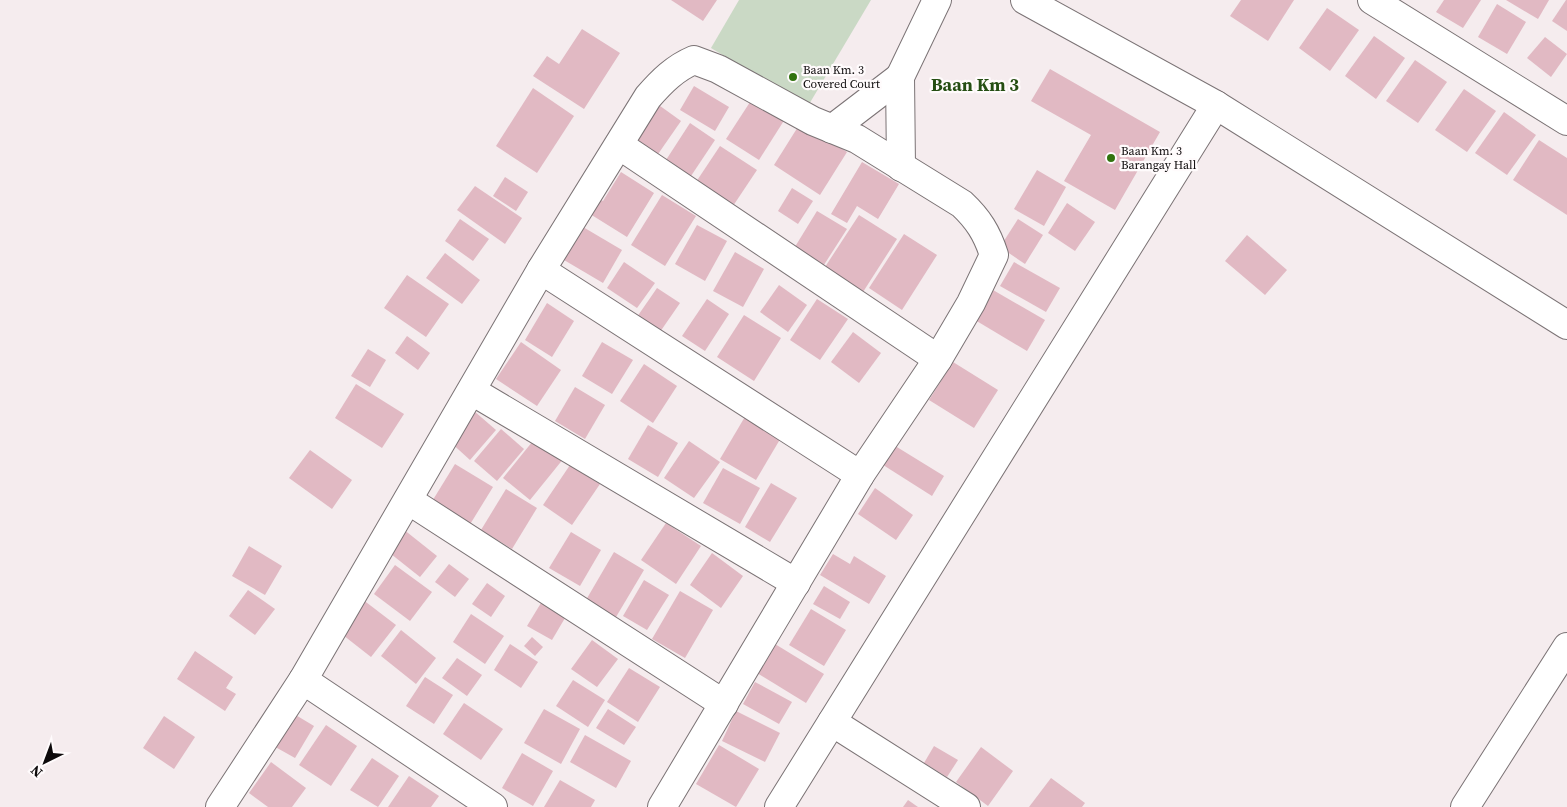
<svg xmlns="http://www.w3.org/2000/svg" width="1567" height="807" font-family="'Source Serif 4',serif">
  <rect width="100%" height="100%" fill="#f5ecee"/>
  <path fill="#cad9c5" d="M 739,0 L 871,0 L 808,106 L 711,48 Z"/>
  <g fill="#e1b9c3">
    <path d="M 671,0 L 717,0 L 703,21 Z"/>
    <path d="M 1241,0 L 1294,0 L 1268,41 L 1230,16 Z"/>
    <path d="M 1444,0 L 1481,0 L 1463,28 L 1436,12 Z"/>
    <path d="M 1506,0 L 1549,0 L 1538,19 Z"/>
    <path d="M 1566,0 L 1567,0 L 1567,31 L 1552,21 Z"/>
    <path d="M 1497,4 L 1526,22 L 1507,54 L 1478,37 Z"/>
    <path d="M 1327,8 L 1359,30 L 1330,71 L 1299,48 Z"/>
    <path d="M 582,29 L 620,53 L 584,109 L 533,76 L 547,56 L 559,64 Z"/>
    <path d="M 1374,36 L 1405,58 L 1376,99 L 1345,76 Z"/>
    <path d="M 1545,37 L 1567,54 L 1551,77 L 1527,58 Z"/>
    <path d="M 1415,60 L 1447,82 L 1418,123 L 1386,101 Z"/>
    <path d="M 1050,69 L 1160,132 L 1115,210 L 1064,181 L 1091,135 L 1031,101 Z"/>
    <path d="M 694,86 L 729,107 L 715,131 L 680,110 Z"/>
    <path d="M 533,88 L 574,116 L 537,173 L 496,146 Z"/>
    <path d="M 1464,89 L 1496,111 L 1467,152 L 1435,130 Z"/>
    <path d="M 752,99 L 785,119 L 759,160 L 726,139 Z"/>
    <path d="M 656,103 L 681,121 L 656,157 L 630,139 Z"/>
    <path d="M 1504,112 L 1536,135 L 1507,175 L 1475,153 Z"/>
    <path d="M 801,122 L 847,152 L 820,195 L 774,165 Z"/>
    <path d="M 690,123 L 715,140 L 691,176 L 666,160 Z"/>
    <path d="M 1539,140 L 1567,158 L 1567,215 L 1513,180 Z"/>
    <path d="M 720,146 L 757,170 L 733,206 L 696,182 Z"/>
    <path d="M 862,162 L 899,184 L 878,219 L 857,206 L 847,223 L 831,214 Z"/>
    <path d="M 1037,170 L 1066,187 L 1044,226 L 1014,209 Z"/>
    <path d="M 621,172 L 654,193 L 627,237 L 582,209 L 591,194 L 603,201 Z"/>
    <path d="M 505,177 L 528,192 L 516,211 L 493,196 Z"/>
    <path d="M 475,186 L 522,218 L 505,244 L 457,210 Z"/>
    <path d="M 792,188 L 813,201 L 798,224 L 778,211 Z"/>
    <path d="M 662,195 L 696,216 L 665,266 L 631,245 Z"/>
    <path d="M 1067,203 L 1095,222 L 1075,251 L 1048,233 Z"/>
    <path d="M 817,211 L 847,229 L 822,268 L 793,250 Z"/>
    <path d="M 859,215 L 897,239 L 863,292 L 825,267 Z"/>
    <path d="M 460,219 L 489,239 L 473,261 L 445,241 Z"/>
    <path d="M 1018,219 L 1043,235 L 1025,264 L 1000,247 Z"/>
    <path d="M 697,225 L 727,241 L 705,281 L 675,264 Z"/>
    <path d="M 583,227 L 622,250 L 603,283 L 564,260 Z"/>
    <path d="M 904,234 L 937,255 L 902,310 L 869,288 Z"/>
    <path d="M 1247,235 L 1287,270 L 1265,295 L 1225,261 Z"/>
    <path d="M 735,252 L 764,269 L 743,307 L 713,291 Z"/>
    <path d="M 445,253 L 480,280 L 462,304 L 426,278 Z"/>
    <path d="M 624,262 L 655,283 L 637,308 L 607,288 Z"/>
    <path d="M 1014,262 L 1060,288 L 1046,312 L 1000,286 Z"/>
    <path d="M 407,275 L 449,304 L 426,337 L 384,308 Z"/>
    <path d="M 779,285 L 807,305 L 788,332 L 760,312 Z"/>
    <path d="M 657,288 L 680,303 L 660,332 L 637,317 Z"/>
    <path d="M 993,290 L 1045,320 L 1027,351 L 975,320 Z"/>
    <path d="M 707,299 L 729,314 L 705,351 L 682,336 Z"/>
    <path d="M 817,299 L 848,319 L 820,360 L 790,340 Z"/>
    <path d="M 547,303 L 574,321 L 552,357 L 525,340 Z"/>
    <path d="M 744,315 L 781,338 L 754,381 L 717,357 Z"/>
    <path d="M 853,332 L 881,353 L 859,383 L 831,362 Z"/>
    <path d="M 407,336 L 430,353 L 418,370 L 395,353 Z"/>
    <path d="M 521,342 L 561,370 L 537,406 L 496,379 Z"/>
    <path d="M 602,342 L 633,360 L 612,394 L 582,376 Z"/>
    <path d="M 368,349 L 386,360 L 370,387 L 351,376 Z"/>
    <path d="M 953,362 L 998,390 L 974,428 L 929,400 Z"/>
    <path d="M 644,364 L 677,386 L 653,423 L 620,401 Z"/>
    <path d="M 356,384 L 404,414 L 382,448 L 335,418 Z"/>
    <path d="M 575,387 L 605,405 L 585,439 L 555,421 Z"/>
    <path d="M 474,411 L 496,430 L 470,460 L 448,440 Z"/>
    <path d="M 746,415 L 782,436 L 756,480 L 720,459 Z"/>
    <path d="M 648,425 L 678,443 L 658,477 L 628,459 Z"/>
    <path d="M 501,429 L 524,449 L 497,481 L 474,461 Z"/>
    <path d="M 537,436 L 564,458 L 530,500 L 503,478 Z"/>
    <path d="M 689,441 L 720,462 L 694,498 L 664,478 Z"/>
    <path d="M 892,444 L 944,476 L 932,496 L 880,463 Z"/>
    <path d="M 310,450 L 352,480 L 332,509 L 289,478 Z"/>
    <path d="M 455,464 L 493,487 L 469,526 L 431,503 Z"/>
    <path d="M 570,465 L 600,484 L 572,525 L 543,505 Z"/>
    <path d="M 723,468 L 760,488 L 740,524 L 703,503 Z"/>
    <path d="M 771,483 L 797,498 L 770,542 L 745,527 Z"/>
    <path d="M 875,488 L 913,515 L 896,540 L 858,514 Z"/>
    <path d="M 506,489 L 537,508 L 512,549 L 481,530 Z"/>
    <path d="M 666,523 L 701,546 L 676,584 L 641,560 Z"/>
    <path d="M 403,529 L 437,556 L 420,577 L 386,550 Z"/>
    <path d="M 571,532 L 601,550 L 580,586 L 549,568 Z"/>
    <path d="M 249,546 L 282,566 L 265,595 L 232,576 Z"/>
    <path d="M 614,552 L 644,570 L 616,617 L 586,600 Z"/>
    <path d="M 712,553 L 743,576 L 721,608 L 690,585 Z"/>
    <path d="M 833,554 L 850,564 L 854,556 L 886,576 L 869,604 L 820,575 Z"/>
    <path d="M 449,564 L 469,579 L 455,597 L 435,582 Z"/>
    <path d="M 395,565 L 432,592 L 410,621 L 374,594 Z"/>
    <path d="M 644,580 L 669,595 L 647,630 L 623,616 Z"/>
    <path d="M 487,583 L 505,596 L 491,617 L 472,604 Z"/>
    <path d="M 824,586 L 850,602 L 840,619 L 813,604 Z"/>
    <path d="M 248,590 L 275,609 L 255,635 L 229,616 Z"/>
    <path d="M 680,591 L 713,610 L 685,658 L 652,639 Z"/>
    <path d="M 358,596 L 396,625 L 371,657 L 334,628 Z"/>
    <path d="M 541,603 L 565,618 L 552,640 L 527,626 Z"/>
    <path d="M 811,609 L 846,630 L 824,666 L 789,645 Z"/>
    <path d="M 471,614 L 504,636 L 485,664 L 453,642 Z"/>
    <path d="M 401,630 L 436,658 L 416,684 L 381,656 Z"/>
    <path d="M 532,637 L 543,647 L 535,656 L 524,646 Z"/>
    <path d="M 592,640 L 618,659 L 597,687 L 571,669 Z"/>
    <path d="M 510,644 L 538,662 L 521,688 L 494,670 Z"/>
    <path d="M 775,644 L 824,674 L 806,703 L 757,673 Z"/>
    <path d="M 195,651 L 233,677 L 226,688 L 236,694 L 225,711 L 177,679 Z"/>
    <path d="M 457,658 L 482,675 L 467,696 L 442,678 Z"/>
    <path d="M 629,668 L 660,687 L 638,722 L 607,702 Z"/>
    <path d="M 425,677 L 453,695 L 434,724 L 406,706 Z"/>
    <path d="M 573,680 L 605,700 L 588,727 L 556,706 Z"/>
    <path d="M 755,682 L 792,702 L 779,724 L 743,704 Z"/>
    <path d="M 464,703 L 503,729 L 481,760 L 443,734 Z"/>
    <path d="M 544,709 L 580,729 L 561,764 L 524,743 Z"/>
    <path d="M 608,709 L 636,727 L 624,745 L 596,728 Z"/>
    <path d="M 289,711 L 314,726 L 295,758 L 270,744 Z"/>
    <path d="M 736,711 L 780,733 L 765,762 L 722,741 Z"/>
    <path d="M 164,716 L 195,737 L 174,769 L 143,748 Z"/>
    <path d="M 326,725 L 357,746 L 331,786 L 299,765 Z"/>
    <path d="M 585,735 L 631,761 L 616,788 L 570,762 Z"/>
    <path d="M 719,745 L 759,769 L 736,807 L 696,784 Z"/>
    <path d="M 934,746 L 958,760 L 947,777 L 924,763 Z"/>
    <path d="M 981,747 L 1013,771 L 988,806 L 956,782 Z"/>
    <path d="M 522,753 L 553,771 L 533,806 L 502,788 Z"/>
    <path d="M 372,758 L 399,776 L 378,807 L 350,790 Z"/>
    <path d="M 271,762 L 306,788 L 292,807 L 268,807 L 249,793 Z"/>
    <path d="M 409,776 L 439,796 L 431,807 L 388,807 Z"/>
    <path d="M 1051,778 L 1085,803 L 1082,807 L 1029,807 Z"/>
    <path d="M 560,780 L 595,800 L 591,807 L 544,807 Z"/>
    <path d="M 908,800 L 918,807 L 903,807 Z"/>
  </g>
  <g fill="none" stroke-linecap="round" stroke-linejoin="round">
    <defs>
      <g id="street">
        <path d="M 1372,0 L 1567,121"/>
        <path d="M 832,129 L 900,77"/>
        <path d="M 619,145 L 938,359"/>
        <path d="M 901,167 L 900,77 L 937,0"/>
        <path d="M 541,270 L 860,475"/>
        <path d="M 472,391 L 796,583"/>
        <path d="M 408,500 L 724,704"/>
        <path d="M 303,680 L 493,807"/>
        <path d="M 832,722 L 966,807"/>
        <path d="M 220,807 L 303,680 L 541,270 L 648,97 C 662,81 675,68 694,60 L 718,69 L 813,121 L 857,139 L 962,204 C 978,219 987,233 994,255 L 971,303 L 938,359 L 860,475 L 662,807"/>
        <path d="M 779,807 L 1216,105"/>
        <path d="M 1465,807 L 1567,647"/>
      </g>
      <path id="secondary" d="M 1025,0 L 1216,105 L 1567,325"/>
    </defs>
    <use href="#street" stroke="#7b7375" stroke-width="30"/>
    <use href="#secondary" stroke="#7b7375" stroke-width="30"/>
    <use href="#street" stroke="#fff" stroke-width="28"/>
    <use href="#secondary" stroke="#fff" stroke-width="28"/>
  </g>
  <g fill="#31730e" stroke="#fffbfc" stroke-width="2">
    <circle cx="793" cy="77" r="5"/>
    <circle cx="1111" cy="158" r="5"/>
  </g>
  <g text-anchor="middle" stroke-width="4.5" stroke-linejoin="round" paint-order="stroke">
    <g font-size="12" fill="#0d0a0b" stroke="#fffbfc" text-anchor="start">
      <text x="803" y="74">Baan Km. 3<tspan x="803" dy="14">Covered Court</tspan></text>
      <text x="1121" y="155">Baan Km. 3<tspan x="1121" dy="14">Barangay Hall</tspan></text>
    </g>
    <g font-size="18" font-weight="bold" fill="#254e13" stroke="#fffbfc">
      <text x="975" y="91">Baan Km 3</text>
    </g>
  </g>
  <g transform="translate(45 762) rotate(222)" stroke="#fffbfc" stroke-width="4" paint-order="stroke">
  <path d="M0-4L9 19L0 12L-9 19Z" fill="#0d0a0b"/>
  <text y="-8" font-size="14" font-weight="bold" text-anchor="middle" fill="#0d0a0b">N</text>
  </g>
</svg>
